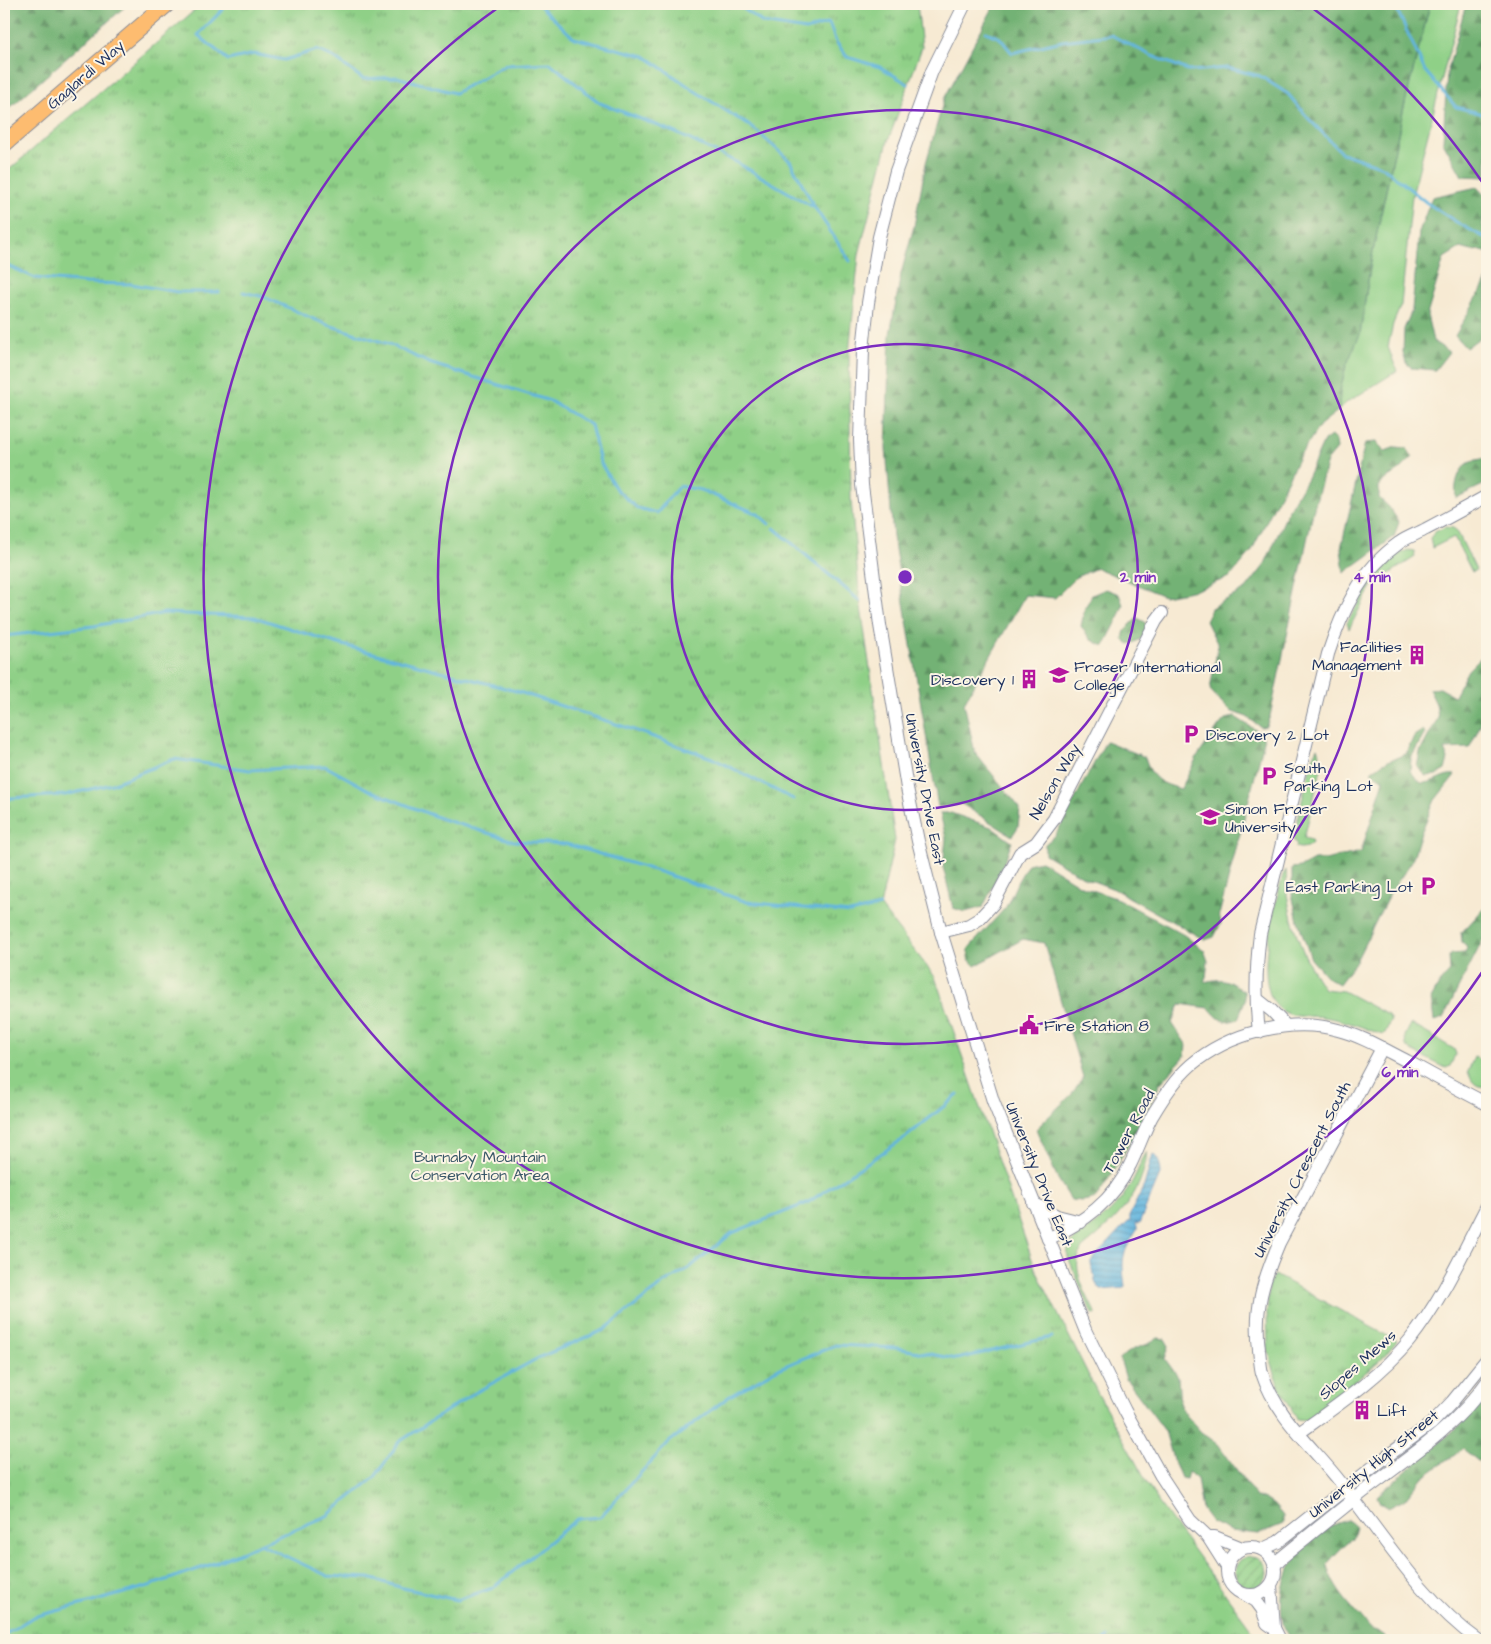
<svg xmlns="http://www.w3.org/2000/svg" width="1491" height="1644" font-family="'Architects Daughter',sans-serif">
  <defs>
    <pattern id="forest-firs" width="22" height="20" patternUnits="userSpaceOnUse" patternTransform="scale(1.25)"><rect width="22" height="20" fill="#73b274"/><path d="M5 1l3.5 6h-7zM16 11l3.5 6h-7z" fill="#5e9162"/></pattern>
    <pattern id="park-tufts" width="24" height="20" patternUnits="userSpaceOnUse" patternTransform="scale(1.25)"><rect width="24" height="20" fill="#8fd087"/><path d="M3 7l-1-3M5 7V3M7 7l1-3M15 17l-1-3M17 17v-4M19 17l1-3" fill="none" stroke="#74a972"/></pattern>
    <pattern id="garden-furrows" width="10" height="10" patternUnits="userSpaceOnUse" patternTransform="scale(1.25)"><rect width="10" height="10" fill="#8fd087"/><path d="M-1 1l2-2M0 10L10 0M9 11l2-2" fill="none" stroke="#74a972"/></pattern>
    <pattern id="water-rules" width="6" height="5" patternUnits="userSpaceOnUse" patternTransform="scale(1.25)"><rect width="6" height="5" fill="#62b5de"/><path d="M0 2.5h6" fill="none" stroke="#5094b7"/></pattern>
  </defs>
  <rect width="100%" height="100%" fill="#fcf5e5"/>
  <filter id="ink" filterUnits="userSpaceOnUse"><feTurbulence type="fractalNoise" baseFrequency=".02" numOctaves="2"/><feDisplacementMap in="SourceGraphic" scale="10" xChannelSelector="R" yChannelSelector="G"/><feConvolveMatrix kernelMatrix="1 2 1 2 8 2 1 2 1" color-interpolation-filters="sRGB"/></filter>
  <filter id="wash" filterUnits="userSpaceOnUse"><feTurbulence type="fractalNoise" baseFrequency=".0096" numOctaves="4" result="noise"/><feDisplacementMap in="SourceGraphic" scale="20" xChannelSelector="R" yChannelSelector="G"/><feGaussianBlur stdDeviation="1.12" result="paint"/><feColorMatrix in="noise" values="0 0 0 0 0 0 0 0 0 0 0 0 0 0 0 0 0 1.4 0 .05"/><feComposite in="paint" operator="in"/></filter>
  <g filter="url(#wash)">
    <rect width="100%" height="100%" fill="#f7ead3"/>
    <g fill="#8fd087" stroke="#558072">
      <path d="M 1430,4 L 1461,4 L 1412,196 L 1401,305 L 1393,324 L 1388,347 L 1397,371 L 1346,403 L 1339,410 L 1340,391 L 1346,366 L 1360,334 L 1371,261 L 1403,111 Z"/>
      <path d="M 1445,527 L 1453,528 L 1457,531 L 1476,570 L 1472,572 L 1454,537 L 1432,548 L 1430,538 L 1435,532 Z"/>
      <path d="M 1408,550 L 1414,551 L 1415,557 L 1372,585 L 1349,629 L 1347,623 C 1360,601 1383,558 1408,550 Z"/>
      <path d="M 1317,747 L 1322,765 L 1304,838 L 1311,840 L 1312,843 C 1307,848 1302,849 1295,847 L 1297,845 L 1293,839 L 1309,771 Z"/>
      <path d="M 1286,870 C 1287,878 1286,886 1287,894 C 1292,928 1304,960 1324,989 L 1343,991 L 1388,1015 L 1391,1020 L 1385,1033 L 1382,1035 C 1363,1027 1344,1020 1323,1017 C 1312,1015 1300,1018 1289,1014 C 1246,1000 1275,906 1283,875 Z"/>
      <path d="M 1411,1024 L 1454,1049 L 1456,1054 L 1450,1066 L 1446,1068 L 1412,1051 L 1406,1046 L 1405,1036 Z"/>
      <path d="M 1474,1057 L 1487,1063 L 1486,1086 C 1477,1088 1472,1083 1469,1074 L 1467,1074 Z"/>
      <path d="M 1147,1152 C 1143,1196 1114,1222 1082,1248 C 1069,1270 1088,1295 1096,1315 L 1092,1314 L 1068,1257 C 1066,1247 1073,1240 1080,1235 C 1103,1220 1121,1204 1133,1180 C 1138,1171 1141,1160 1147,1152 Z"/>
    </g>
    <g fill="url(#forest-firs)" stroke="#477069">
      <path d="M 4,4 L 128,4 L 4,113 Z"/>
      <path d="M 995,4 L 1430,4 L 1403,111 L 1371,261 L 1360,334 L 1346,366 L 1340,391 L 1339,410 L 1320,425 L 1299,457 L 1251,552 L 1230,577 L 1196,590 L 1164,596 L 1097,568 L 1076,577 L 1055,598 L 1025,595 L 964,703 L 975,753 L 1020,808 L 1018,827 L 1012,836 L 962,804 L 938,807 L 893,537 L 886,448 L 890,334 L 901,274 L 914,226 L 926,163 L 944,99 Z"/>
      <path d="M 1466,4 L 1487,4 L 1487,177 L 1462,176 L 1443,142 L 1447,73 Z"/>
      <path d="M 1477,187 L 1487,198 L 1482,226 L 1487,229 L 1487,253 L 1481,250 L 1472,251 L 1460,248 L 1444,258 L 1427,315 L 1433,341 L 1449,352 L 1435,370 L 1412,368 L 1406,363 L 1403,353 L 1404,329 L 1412,310 L 1419,232 L 1432,197 Z"/>
      <path d="M 1487,280 L 1487,326 L 1482,336 L 1466,348 L 1455,336 Z"/>
      <path d="M 1331,436 L 1336,441 L 1337,449 L 1327,461 L 1313,512 L 1270,716 L 1266,726 L 1261,727 L 1247,717 L 1230,711 L 1210,690 L 1218,645 L 1206,621 L 1211,608 L 1246,589 L 1264,566 L 1289,509 L 1307,478 L 1324,441 Z"/>
      <path d="M 1376,442 L 1385,451 L 1396,447 L 1406,448 L 1413,457 L 1400,470 L 1388,477 L 1379,485 L 1379,498 L 1389,507 L 1399,522 L 1394,537 L 1344,573 L 1341,548 L 1365,443 Z"/>
      <path d="M 1487,457 L 1487,483 L 1456,498 C 1454,486 1458,467 1471,462 C 1476,459 1482,460 1487,457 Z"/>
      <path d="M 1106,589 L 1119,594 L 1123,605 L 1117,621 L 1104,646 L 1091,640 L 1081,626 L 1085,608 L 1092,595 Z"/>
      <path d="M 1137,618 L 1145,622 C 1149,634 1141,641 1129,644 L 1123,639 L 1125,630 Z"/>
      <path d="M 1480,658 L 1484,659 C 1486,666 1485,671 1485,678 C 1485,684 1488,690 1487,697 C 1486,715 1477,733 1469,748 L 1444,749 L 1448,759 L 1445,770 L 1436,775 L 1426,776 L 1417,767 L 1420,752 L 1438,718 L 1436,704 L 1429,689 L 1440,688 L 1454,696 L 1468,670 Z"/>
      <path d="M 1235,717 L 1262,734 L 1264,741 L 1219,915 L 1221,923 L 1214,937 L 1205,940 L 1114,889 L 1085,878 L 1045,854 L 1045,844 L 1055,836 L 1106,741 L 1145,757 C 1152,780 1160,783 1181,789 L 1197,757 L 1219,726 L 1225,719 Z"/>
      <path d="M 1423,730 L 1425,733 L 1411,758 L 1410,771 L 1421,783 C 1436,783 1443,773 1455,775 L 1435,800 L 1420,835 L 1412,861 L 1390,893 L 1356,961 L 1339,984 L 1328,978 L 1311,959 L 1298,921 L 1292,894 L 1292,868 L 1301,867 L 1314,860 L 1325,860 L 1361,852 L 1384,780 L 1371,772 L 1383,763 L 1406,754 L 1414,736 Z"/>
      <path d="M 940,813 L 951,813 L 991,827 L 1012,842 L 1001,870 L 983,907 L 965,912 L 953,908 L 943,867 L 946,838 Z"/>
      <path d="M 1041,861 L 1081,886 L 1118,899 L 1184,935 L 1204,950 L 1208,961 L 1206,977 L 1204,982 C 1226,977 1226,980 1244,991 L 1245,1000 L 1238,1019 C 1223,1025 1219,1019 1209,1008 L 1180,1004 L 1172,1023 L 1186,1044 L 1185,1056 L 1160,1084 L 1129,1144 L 1111,1175 L 1096,1198 L 1083,1201 L 1071,1200 L 1058,1179 L 1036,1129 L 1072,1094 L 1083,1077 L 1044,943 L 1023,939 L 975,966 L 968,958 L 969,948 L 1006,907 L 1018,881 L 1028,864 Z"/>
      <path d="M 1487,905 L 1487,932 L 1443,1018 L 1434,1021 L 1431,999 L 1441,981 L 1450,971 L 1449,956 L 1451,954 L 1465,953 L 1467,948 L 1462,942 L 1461,932 L 1466,928 Z"/>
      <path d="M 1158,1338 L 1165,1339 L 1169,1346 L 1165,1359 L 1178,1377 L 1180,1405 L 1186,1415 L 1201,1432 L 1218,1444 L 1256,1497 L 1268,1501 L 1274,1505 L 1283,1516 L 1283,1524 L 1259,1534 L 1230,1531 L 1211,1522 L 1202,1510 L 1197,1479 L 1188,1472 L 1186,1479 L 1181,1478 L 1173,1459 L 1165,1431 L 1126,1379 L 1120,1359 C 1130,1346 1147,1348 1158,1338 Z"/>
      <path d="M 1487,1397 L 1487,1423 L 1483,1428 L 1481,1442 L 1487,1447 L 1487,1468 L 1463,1449 L 1421,1479 L 1404,1500 L 1388,1508 L 1380,1503 L 1377,1496 L 1467,1419 Z"/>
      <path d="M 1348,1520 L 1356,1527 L 1353,1538 C 1343,1545 1335,1555 1327,1564 C 1332,1590 1355,1610 1371,1629 L 1378,1631 L 1385,1636 L 1384,1640 L 1292,1640 C 1289,1635 1284,1629 1283,1623 C 1274,1578 1303,1531 1348,1520 Z"/>
    </g>
    <g fill="url(#park-tufts)" stroke="#558072">
      <path d="M 202,4 L 917,4 L 922,47 L 888,141 L 859,254 L 849,353 L 851,499 L 860,601 L 895,840 L 880,906 L 935,977 L 1035,1268 L 1097,1392 L 1156,1499 L 1259,1640 L 4,1640 L 4,174 Z"/>
      <path d="M 1275,1275 L 1397,1341 L 1381,1360 L 1307,1420 L 1297,1419 L 1278,1385 L 1268,1349 L 1267,1312 L 1269,1284 Z"/>
    </g>
    <circle fill="url(#garden-furrows)" stroke="#558072" cx="1251" cy="1572" r="16"/>
    <path fill="url(#water-rules)" stroke="#3e729e" d="M 1153,1154 C 1159,1159 1160,1164 1161,1172 L 1139,1224 L 1135,1223 L 1137,1227 L 1137,1230 C 1122,1254 1121,1257 1125,1286 L 1124,1288 L 1101,1290 L 1096,1284 L 1091,1264 L 1091,1261 L 1128,1222 L 1130,1222 L 1130,1214 L 1144,1186 Z"/>
    <g fill="none" stroke-linecap="round" stroke-linejoin="round">
      <g stroke="#62b5de" stroke-width="3">
        <path d="M 228,4 L 198,35 L 228,60 L 254,54 L 284,60 L 317,50 L 333,57 L 363,79 L 397,77 L 455,93 L 505,65 L 550,63 L 600,103 L 674,132 L 736,162 L 815,208"/>
        <path d="M 538,4 L 574,38 L 645,56 L 695,91 L 753,128 L 790,161 L 815,208 L 850,261"/>
        <path d="M 737,4 L 763,23 L 806,30 L 829,23 L 836,42 L 847,57 L 880,67 L 908,84"/>
        <path d="M 1392,4 L 1399,14 L 1425,71 L 1456,107 L 1487,115"/>
        <path d="M 986,32 L 1000,38 L 1012,53 L 1062,41 L 1111,35 L 1152,56 L 1190,71 L 1228,68 L 1260,76 L 1288,94 L 1308,118 L 1342,153 L 1383,167 L 1427,203 L 1458,223 L 1487,239"/>
        <path d="M 4,264 L 35,278 L 86,283 L 131,284 L 178,292 L 219,292"/>
        <path d="M 243,292 L 264,297 L 325,324 L 389,344 L 429,363 L 550,401 L 591,425 L 600,462 L 616,489 L 637,508 L 657,513 L 679,486 L 701,490 L 758,514 L 769,524"/>
        <path d="M 774,528 L 860,601"/>
        <path d="M 4,636 L 94,626 L 165,613 L 254,617 L 339,644 L 516,691 L 631,729 L 712,758 L 793,799"/>
        <path d="M 4,803 L 11,798 L 65,795 L 112,784 L 174,759 L 250,770 L 325,766 L 371,791 L 442,819 L 514,841 L 566,844 L 657,871 L 747,902 L 850,913 L 880,906"/>
        <path d="M 260,1544 L 328,1576 L 369,1578 L 403,1588 L 457,1600 L 493,1588 L 577,1519 L 600,1517 L 669,1442 L 730,1396 L 775,1370 L 836,1345 L 897,1348 L 957,1359 L 1052,1337"/>
        <path d="M 4,1635 L 33,1617 L 92,1602 L 149,1586 L 207,1566 L 327,1516 L 375,1477 L 399,1442 L 471,1395 L 540,1357 L 604,1330 L 664,1283 L 688,1269 L 732,1233 L 807,1203 L 906,1137 L 958,1095"/>
        <path d="M 1104,1640 L 1108,1637"/>
      </g>
    </g>
  </g>
  <g filter="url(#ink)">
    <g fill="none" stroke-linecap="round" stroke-linejoin="round">
      <defs>
        <g id="minor">
          <path d="M 965,4 L 932,71 L 896,171 L 879,237 L 868,303 L 863,350 L 860,440 L 862,485 L 880,625 L 907,788 L 918,841 L 941,932 L 993,1101 L 1086,1332 L 1125,1411 L 1161,1476 L 1190,1520 L 1208,1537 L 1227,1567"/>
          <path d="M 941,932 L 969,925 L 979,919 L 993,904 L 1020,853 L 1036,843 L 1054,819 L 1156,621 L 1162,613"/>
          <path d="M 1257,999 L 1272,1011 L 1285,1025"/>
          <path d="M 1259,1032 C 1255,999 1256,966 1260,934 L 1328,654 C 1342,611 1361,570 1399,543 C 1407,537 1417,534 1426,529 C 1447,518 1467,507 1487,496"/>
          <path d="M 1382,1048 L 1279,1243 C 1263,1281 1254,1308 1259,1350 C 1260,1357 1260,1365 1262,1373 C 1276,1417 1314,1448 1341,1483 C 1383,1536 1423,1601 1478,1640"/>
          <path d="M 1033,1203 L 1057,1216 L 1081,1222"/>
          <path d="M 1048,1239 C 1084,1222 1113,1201 1130,1165 C 1138,1149 1144,1131 1152,1116 C 1163,1098 1175,1079 1191,1065 C 1229,1033 1290,1017 1338,1030 C 1362,1036 1385,1050 1407,1061 C 1433,1076 1460,1090 1487,1104"/>
          <path d="M 1299,1433 C 1335,1407 1381,1376 1409,1341 C 1442,1300 1463,1252 1487,1206"/>
          <path d="M 1208,1537 L 1215,1537 L 1242,1548"/>
          <circle cx="1251" cy="1571" r="24"/>
          <path d="M 1263,1549 L 1278,1542 L 1382,1460 L 1431,1424 L 1452,1402 L 1487,1359"/>
          <path d="M 1275,1565 L 1280,1559 C 1307,1537 1335,1514 1363,1492 C 1406,1459 1456,1427 1487,1382"/>
          <path d="M 1271,1585 L 1274,1628"/>
          <path d="M 1246,1595 L 1256,1601 L 1262,1609 L 1267,1623 L 1274,1628 L 1280,1640"/>
        </g>
        <path id="major" d="M 4,144 L 167,4"/>
      </defs>
      <use href="#minor" stroke="#898c98" stroke-width="14"/>
      <use href="#major" stroke="#898c98" stroke-width="18"/>
      <use href="#minor" stroke="#fff" stroke-width="12"/>
      <use href="#major" stroke="#fdbc70" stroke-width="16"/>
    </g>
  </g>
  <g fill="none" stroke="#7b2cbf" stroke-width="2.5">
    <circle cx="905" cy="577" r="233"/>
    <circle cx="905" cy="577" r="467"/>
    <path d="M1485 968A700 700 0 1 1 499 7M1311 7A700 700 0 0 1 1485 186"/>
  </g>
  <defs>
    <symbol id="building-bare" viewBox="-9 -9 18 18"><path d="M-4-6H4V6H1V3H-1V6H-4ZM-2.5-4.3h1.7v1.8h-1.7ZM.8-4.3h1.7v1.8H.8ZM-2.5-1h1.7V.8h-1.7ZM.8-1h1.7V.8H.8Z" fill="#b5179e" stroke="#fcf5e5" stroke-width="2.5" paint-order="stroke"/></symbol>
    <symbol id="university-bare" viewBox="-9 -9 18 18"><path d="M0-5L7-2L0 1L-7-2ZM-4 1L0 2.5L4 1V4Q0 6-4 4Z" fill="#b5179e" stroke="#fcf5e5" stroke-width="2.5" paint-order="stroke"/></symbol>
    <symbol id="parking-bare" viewBox="-9 -9 18 18"><path d="M-3.5-5.5H1a3.5 3.5 0 0 1 0 7H-1V5.5H-3.5ZM-1-3.4V-.6H.8a1.4 1.4 0 0 0 0-2.8Z" fill="#b5179e" stroke="#fcf5e5" stroke-width="2.5" paint-order="stroke"/></symbol>
    <symbol id="civic-bare" viewBox="-9 -9 18 18"><path d="M-.6-6.5H3V-4.5H.6V-3L4-1V1h2V6H-6V1h2V-1L-.6-3ZM-1.2 2.5V6h2.4V2.5Z" fill="#b5179e" stroke="#fcf5e5" stroke-width="2.5" paint-order="stroke"/></symbol>
  </defs>
  <g fill-rule="evenodd">
    <use href="#building-bare" x="1403" y="641" width="28" height="28"/>
    <use href="#university-bare" x="1045" y="661" width="28" height="28"/>
    <use href="#building-bare" x="1015" y="665" width="28" height="28"/>
    <use href="#parking-bare" x="1177" y="720" width="28" height="28"/>
    <use href="#parking-bare" x="1255" y="762" width="28" height="28"/>
    <use href="#university-bare" x="1196" y="803" width="28" height="28"/>
    <use href="#parking-bare" x="1414" y="872" width="28" height="28"/>
    <use href="#civic-bare" x="1015" y="1011" width="28" height="28"/>
    <use href="#building-bare" x="1348" y="1396" width="28" height="28"/>
  </g>
  <g text-anchor="middle" stroke-width="4" stroke-linejoin="round" paint-order="stroke">
    <g font-size="16" fill="#1b2f5e" stroke="#fcf5e5">
      <text transform="translate(85 74) rotate(-41)" y="6">Gaglardi Way</text>
      <text transform="translate(1054 781) rotate(-60)" y="6">Nelson Way</text>
      <text transform="translate(926 789) rotate(79)" y="6">University Drive East</text>
      <text transform="translate(1128 1131) rotate(-62)" y="6">Tower Road</text>
      <text transform="translate(1301 1169) rotate(-63)" y="6">University Crescent South</text>
      <text transform="translate(1040 1174) rotate(68)" y="6">University Drive East</text>
      <text transform="translate(1357 1364) rotate(-41)" y="6">Slopes Mews</text>
      <text transform="translate(1373 1463) rotate(-39)" y="6">University High Street</text>
    </g>
    <g font-size="16" fill="#1b2f5e" stroke="#fcf5e5" text-anchor="start">
      <text x="1402" y="652" text-anchor="end">Facilities<tspan x="1402" dy="18">Management</tspan></text>
      <text x="1074" y="672">Fraser International<tspan x="1074" dy="18">College</tspan></text>
      <text x="1014" y="685" text-anchor="end">Discovery 1</text>
      <text x="1206" y="740">Discovery 2 Lot</text>
      <text x="1284" y="773">South<tspan x="1284" dy="18">Parking Lot</tspan></text>
      <text x="1225" y="814">Simon Fraser<tspan x="1225" dy="18">University</tspan></text>
      <text x="1413" y="892" text-anchor="end">East Parking Lot</text>
      <text x="1044" y="1031">Fire Station 8</text>
      <text x="1377" y="1416">Lift</text>
    </g>
    <g font-size="16" fill="#385768" stroke="#fcf5e5">
      <text x="480" y="1162">Burnaby Mountain<tspan x="480" dy="18">Conservation Area</tspan></text>
    </g>
  </g>
  <circle cx="905" cy="577" r="8" fill="#7b2cbf" stroke="#fcf5e5" stroke-width="2.5"/>
  <g font-size="15" text-anchor="middle" font-weight="bold" fill="#7b2cbf" stroke="#fcf5e5" stroke-width="4" stroke-linejoin="round" paint-order="stroke">
    <text x="1138" y="582">2 min</text>
    <text x="1372" y="582">4 min</text>
    <text x="1400" y="1077">6 min</text>
  </g>
  <rect width="1491" height="1644" fill="none" stroke="#fcf5e5" stroke-width="20"/>
</svg>
